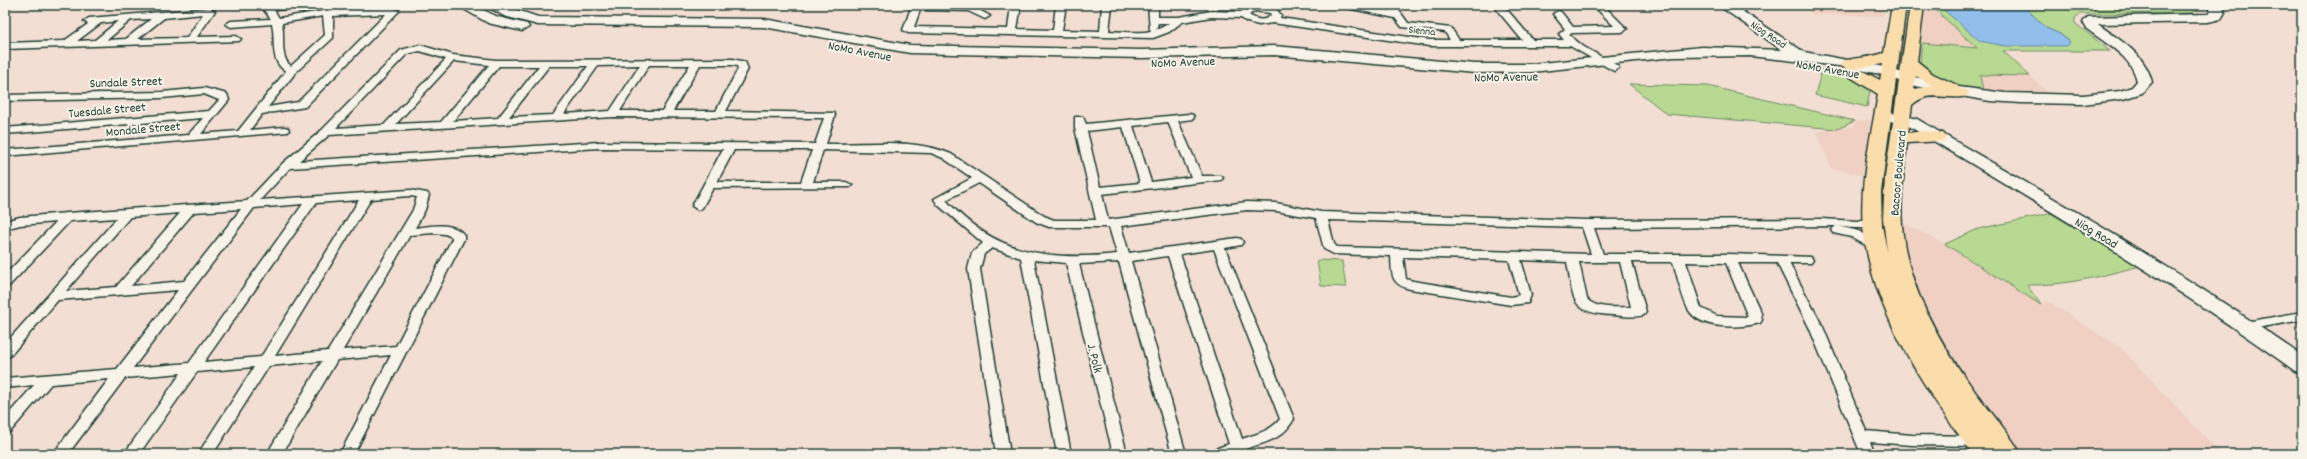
<svg xmlns="http://www.w3.org/2000/svg" width="2307" height="459" font-family="Dekko,sans-serif">
  <rect width="100%" height="100%" fill="#f2ded2"/>
  <filter id="ink" filterUnits="userSpaceOnUse"><feTurbulence type="fractalNoise" baseFrequency=".025" numOctaves="2"/><feDisplacementMap in="SourceGraphic" scale="8" xChannelSelector="R" yChannelSelector="G"/><feConvolveMatrix kernelMatrix="1 2 1 2 8 2 1 2 1" color-interpolation-filters="sRGB"/></filter>
  <g filter="url(#ink)">
    <g fill="#efd0c3">
      <path d="M 1885,5 L 1883,16 L 1812,14 L 1804,6 Z"/>
      <path d="M 1926,5 L 1930,5 L 1977,48 L 1922,43 Z"/>
      <path d="M 1980,75 L 2030,76 L 2047,92 L 1983,91 Z"/>
      <path d="M 1871,120 L 1862,175 L 1831,168 L 1816,132 L 1855,126 L 1855,121 Z"/>
      <path d="M 1903,223 L 1945,244 L 2041,305 L 2047,301 L 2122,349 L 2221,454 L 2021,454 L 1956,365 L 1931,318 L 1914,280 L 1907,251 Z"/>
    </g>
    <g fill="#b8d992" stroke="#6c8b63">
      <path d="M 1930,5 L 1944,5 L 1945,11 L 2070,42 L 2060,34 L 2046,28 L 2023,5 L 2197,6 L 2197,10 L 2190,13 L 2080,14 L 2075,18 L 2075,23 L 2110,51 L 2003,51 L 2030,76 L 1980,75 L 1983,91 L 1950,85 L 1919,70 L 1922,43 L 1977,48 Z"/>
      <path d="M 1822,69 L 1858,77 L 1871,85 L 1867,107 L 1815,95 Z"/>
      <path d="M 1629,84 L 1708,86 L 1855,121 L 1837,129 L 1667,114 Z"/>
      <path d="M 2058,212 L 2148,264 C 2108,274 2069,286 2027,285 L 2041,305 L 1945,244 L 1978,229 Z"/>
      <path d="M 1317,260 L 1342,261 L 1346,287 L 1321,286 Z"/>
    </g>
    <path fill="#92beeb" stroke="#648aa2" d="M 1944,5 L 2023,5 L 2046,28 L 2060,34 L 2070,42 L 2067,46 L 2005,46 L 1980,41 L 1945,11 Z"/>
    <g fill="none" stroke-linecap="round" stroke-linejoin="round">
      <defs>
        <g id="street">
          <path d="M 260,5 L 309,5 L 304,8 L 274,10 L 279,18 L 323,11 L 323,5 L 331,5 L 332,10 L 394,8 L 399,11 L 305,107 L 262,114 L 250,130 L 284,127 L 288,128 L 289,130 L 288,132 L 5,156 L 5,150 L 188,135 L 203,118 L 5,134 L 5,128 L 209,111 L 219,100 L 204,94 L 162,98 L 5,101 L 5,95 L 162,92 L 204,88 L 227,94 L 229,100 L 201,134 L 238,131 L 286,71 C 269,62 276,39 272,24 L 231,27 L 226,24 L 231,21 L 271,19 ZM 386,14 L 298,102 L 268,107 L 296,72 L 333,38 L 333,16 ZM 323,16 L 325,35 L 291,66 C 279,57 285,36 282,23 Z"/>
          <path d="M 912,5 L 970,5 L 990,16 L 985,19 L 968,11 L 920,10 L 914,27 L 1008,29 L 1011,5 L 1021,5 L 1017,29 L 1053,30 L 1056,5 L 1066,5 L 1062,30 L 1100,31 L 1102,5 L 1112,5 L 1109,31 C 1130,32 1152,36 1169,23 L 1158,23 L 1156,30 L 1150,30 L 1148,5 L 1158,5 L 1158,17 L 1179,17 L 1211,11 L 1241,12 C 1249,2 1265,6 1276,9 L 1281,15 L 1280,18 L 1429,40 L 1450,40 L 1445,32 L 1402,27 L 1395,18 L 1347,8 L 1342,5 L 1361,5 L 1390,11 L 1385,5 L 1395,5 L 1408,23 L 1451,28 L 1459,40 L 1522,40 L 1493,5 L 1503,5 L 1533,40 L 1564,40 L 1559,34 L 1565,29 L 1553,14 L 1558,11 L 1561,12 L 1573,27 L 1614,26 L 1593,5 L 1603,5 L 1627,29 L 1622,32 L 1572,33 L 1569,35 L 1584,47 L 1618,66 L 1619,68 L 1614,71 L 1570,46 L 1429,46 L 1273,23 L 1259,25 L 1247,22 L 1241,18 L 1211,17 L 1182,22 L 1169,32 L 1153,38 L 908,33 L 903,30 ZM 1255,11 L 1270,13 L 1271,15 C 1265,22 1256,20 1249,15 Z"/>
          <path d="M 210,8 L 215,11 L 197,37 L 236,36 L 241,39 L 239,41 L 5,49 L 5,43 L 64,41 L 88,24 L 84,21 L 89,18 ZM 203,14 L 187,38 L 138,39 L 164,18 ZM 151,19 L 126,39 L 107,40 L 131,20 ZM 118,21 L 95,40 L 77,41 L 101,23 Z"/>
          <path d="M 420,45 L 453,55 L 496,60 L 733,59 L 745,62 L 748,69 L 726,111 L 834,113 L 835,115 L 826,144 C 865,144 914,138 951,154 L 1044,216 L 1054,220 L 1096,220 L 1075,128 L 1075,117 L 1083,117 L 1086,124 L 1189,114 L 1193,115 L 1194,117 L 1193,119 L 1178,121 L 1202,176 L 1221,176 L 1223,178 L 1221,180 L 1102,194 L 1108,220 L 1247,202 L 1276,203 L 1321,212 L 1587,220 L 1821,219 L 1858,221 L 1872,217 L 1876,218 L 1878,221 C 1870,231 1848,228 1837,226 L 1859,231 L 1880,244 L 1882,247 L 1876,251 L 1851,237 L 1833,233 L 1831,230 L 1836,226 L 1594,228 L 1603,254 L 1730,254 L 1811,257 L 1813,260 L 1811,263 L 1789,263 L 1823,327 L 1866,431 L 1912,435 L 1976,436 L 1981,437 L 1983,441 L 1981,445 L 1976,446 L 1912,445 L 1870,442 L 1875,454 L 1861,454 L 1809,327 L 1777,263 L 1738,263 L 1761,313 L 1762,320 L 1760,323 C 1741,328 1703,330 1690,312 C 1683,303 1677,274 1673,262 L 1632,262 L 1646,312 L 1644,315 C 1634,318 1623,316 1613,315 C 1569,313 1574,299 1567,262 L 1521,260 L 1531,295 L 1528,303 L 1511,305 L 1410,289 C 1390,284 1392,274 1391,256 L 1334,254 L 1324,249 L 1316,218 L 1276,211 L 1247,210 L 1121,226 L 1129,253 L 1237,238 L 1241,239 L 1243,242 L 1241,245 L 1225,248 L 1294,419 C 1282,440 1266,442 1245,449 L 1246,454 L 1210,454 L 1212,450 L 1229,444 L 1168,256 L 1131,261 L 1186,454 L 1172,454 L 1119,262 L 1079,264 L 1127,454 L 1113,454 L 1066,263 L 1034,260 L 1071,454 L 1057,454 L 1021,258 L 992,248 L 984,254 L 980,269 L 1010,454 L 996,454 L 968,269 L 972,253 L 983,243 L 938,205 L 934,199 L 972,178 L 943,158 L 931,153 L 823,150 L 813,182 L 846,182 L 852,185 L 850,187 L 713,188 L 702,208 L 698,210 L 692,206 L 723,149 L 599,148 L 290,168 L 260,200 L 410,190 L 427,193 L 429,195 L 425,210 L 415,228 C 429,226 454,221 464,235 L 464,239 L 354,454 L 340,454 L 391,355 L 337,360 L 282,454 L 267,454 L 322,361 L 269,366 L 213,454 L 198,454 L 254,367 L 197,372 L 139,454 L 124,454 L 181,373 L 125,378 L 68,454 L 53,454 L 109,379 L 51,384 L 10,432 L 5,433 L 5,418 L 34,385 L 5,388 L 5,378 L 117,369 L 178,290 L 58,300 L 10,356 L 5,358 L 5,344 L 117,218 L 70,221 L 9,286 L 5,287 L 5,275 L 56,222 L 20,225 L 5,229 L 5,221 L 20,217 L 67,213 L 247,201 L 283,163 L 322,130 L 401,50 ZM 420,51 L 446,59 L 384,125 L 336,128 L 407,54 ZM 454,61 L 489,65 L 441,122 L 396,124 ZM 640,65 L 610,111 L 564,114 L 598,66 ZM 649,65 L 690,65 L 662,111 L 620,111 ZM 700,65 L 733,65 L 737,66 L 738,69 L 716,111 L 673,111 ZM 499,66 L 539,66 L 498,118 L 453,121 ZM 549,66 L 588,66 L 553,115 L 509,117 ZM 613,117 L 824,118 L 815,144 L 599,142 L 299,161 L 329,135 ZM 1168,122 L 1191,177 L 1151,182 L 1133,126 ZM 1123,127 L 1140,183 L 1100,187 L 1087,131 ZM 734,150 L 812,150 L 801,182 L 717,182 ZM 979,183 L 1036,222 L 1049,227 L 1109,227 L 1117,254 C 1047,261 995,254 946,200 ZM 410,196 L 417,197 L 413,210 L 328,351 L 275,356 L 371,199 ZM 359,200 L 261,357 L 204,362 L 316,203 ZM 303,204 L 189,363 L 133,368 L 254,208 ZM 241,209 L 184,281 L 131,286 L 194,212 ZM 180,213 L 116,287 L 66,291 L 130,217 ZM 1328,220 L 1582,227 L 1591,254 L 1337,247 L 1334,244 ZM 433,233 L 445,234 L 452,237 L 452,239 L 396,346 L 343,350 L 410,235 ZM 1214,249 L 1280,419 C 1271,431 1256,434 1242,439 L 1180,254 ZM 1403,257 L 1509,260 L 1519,295 L 1511,297 L 1413,281 L 1406,279 ZM 1579,262 L 1620,262 L 1631,307 C 1618,307 1597,310 1587,299 ZM 1686,262 L 1726,263 L 1748,317 L 1717,316 L 1701,308 Z"/>
          <path d="M 2302,312 L 2302,320 L 2246,330 L 2241,329 L 2239,326 L 2241,323 L 2246,322 Z"/>
        </g>
        <g id="secondary">
          <path d="M 457,5 L 473,5 L 498,17 L 527,24 L 529,27 L 522,31 L 488,23 Z"/>
          <path d="M 485,5 L 502,5 L 538,17 L 764,19 L 910,45 L 1142,50 L 1274,46 L 1475,64 L 1531,64 L 1702,47 L 1782,50 L 1718,5 L 1733,5 L 1804,52 L 1885,67 L 1914,77 L 1959,87 L 2005,93 L 2083,95 L 2120,91 L 2132,87 L 2137,81 C 2132,56 2106,44 2087,29 L 2083,22 L 2088,17 L 2208,14 L 2211,12 L 2209,5 L 2221,5 L 2225,12 L 2221,19 L 2208,22 L 2098,24 C 2119,40 2145,53 2152,82 L 2142,93 L 2123,99 L 2083,104 L 2021,103 L 1990,101 L 1944,93 L 1904,83 L 1884,75 L 1847,67 L 1750,56 L 1674,57 L 1531,72 L 1475,73 L 1274,55 L 1142,58 L 910,53 L 764,27 L 538,25 L 504,16 Z"/>
          <path d="M 1883,111 L 1917,119 C 2047,195 2179,269 2302,356 L 2302,373 L 2295,371 C 2171,281 2038,204 1907,125 L 1878,118 L 1876,115 Z"/>
        </g>
        <path id="primary" d="M 1892,5 L 1906,5 L 1881,192 L 1882,226 L 1887,251 L 1883,218 L 1885,177 L 1910,5 L 1924,5 L 1917,61 L 1933,74 L 1957,85 L 1959,88 L 1967,90 L 1969,93 L 1967,96 C 1947,101 1930,89 1912,105 L 1908,133 L 1924,131 L 1943,133 L 1946,137 L 1943,141 L 1907,143 C 1904,170 1900,198 1902,225 C 1906,282 1936,337 1969,383 C 1985,407 2007,429 2021,454 L 1973,454 C 1924,388 1872,311 1863,227 C 1859,183 1871,137 1878,94 L 1847,75 L 1845,72 L 1848,69 L 1842,67 L 1840,64 L 1842,61 C 1857,57 1870,58 1884,53 ZM 1883,64 L 1880,80 L 1857,68 ZM 1916,76 L 1933,86 L 1914,89 Z"/>
      </defs>
      <use href="#street" stroke="#1f3d34" stroke-width="3"/>
      <use href="#secondary" stroke="#1f3d34" stroke-width="3"/>
      <use href="#primary" stroke="#1f3d34" stroke-width="3"/>
      <use href="#street" fill="#f7f3e8" fill-rule="evenodd"/>
      <use href="#secondary" fill="#f7f3e8" fill-rule="evenodd"/>
      <use href="#primary" fill="#fbddab" fill-rule="evenodd"/>
    </g>
  </g>
  <g text-anchor="middle" stroke-width="4" stroke-linejoin="round" paint-order="stroke">
    <g font-size="11" fill="#1f3d34" stroke="#f7f3e8">
      <text transform="translate(1422 30) rotate(6)" y="4">Sienna</text>
      <text transform="translate(1769 34) rotate(34)" y="4">Niog Road</text>
    </g>
    <g font-size="13" fill="#1f3d34" stroke="#f7f3e8">
      <text transform="translate(860 50) rotate(11)" y="5">NoMo Avenue</text>
      <text transform="translate(1183 61) rotate(-2)" y="5">NoMo Avenue</text>
      <text transform="translate(1828 68) rotate(10)" y="5">NoMo Avenue</text>
      <text transform="translate(1506 76) rotate(-1)" y="5">NoMo Avenue</text>
      <text transform="translate(126 81) rotate(-2)" y="5">Sundale Street</text>
      <text transform="translate(107 109) rotate(-5)" y="5">Tuesdale Street</text>
      <text transform="translate(143 128) rotate(-5)" y="5">Mondale Street</text>
      <text transform="translate(1897 173) rotate(-85)" y="5">Bacoor Boulevard</text>
      <text transform="translate(2097 232) rotate(31)" y="5">Niog Road</text>
      <text transform="translate(1096 358) rotate(76)" y="5">J. Polk</text>
    </g>
  </g>
  <rect width="2307" height="459" fill="none" stroke="#f7f3e8" stroke-width="20"/>
  <rect x="10" y="10" width="2287" height="439" fill="none" stroke="#1f3d34" stroke-width="1.5" filter="url(#ink)"/>
</svg>
